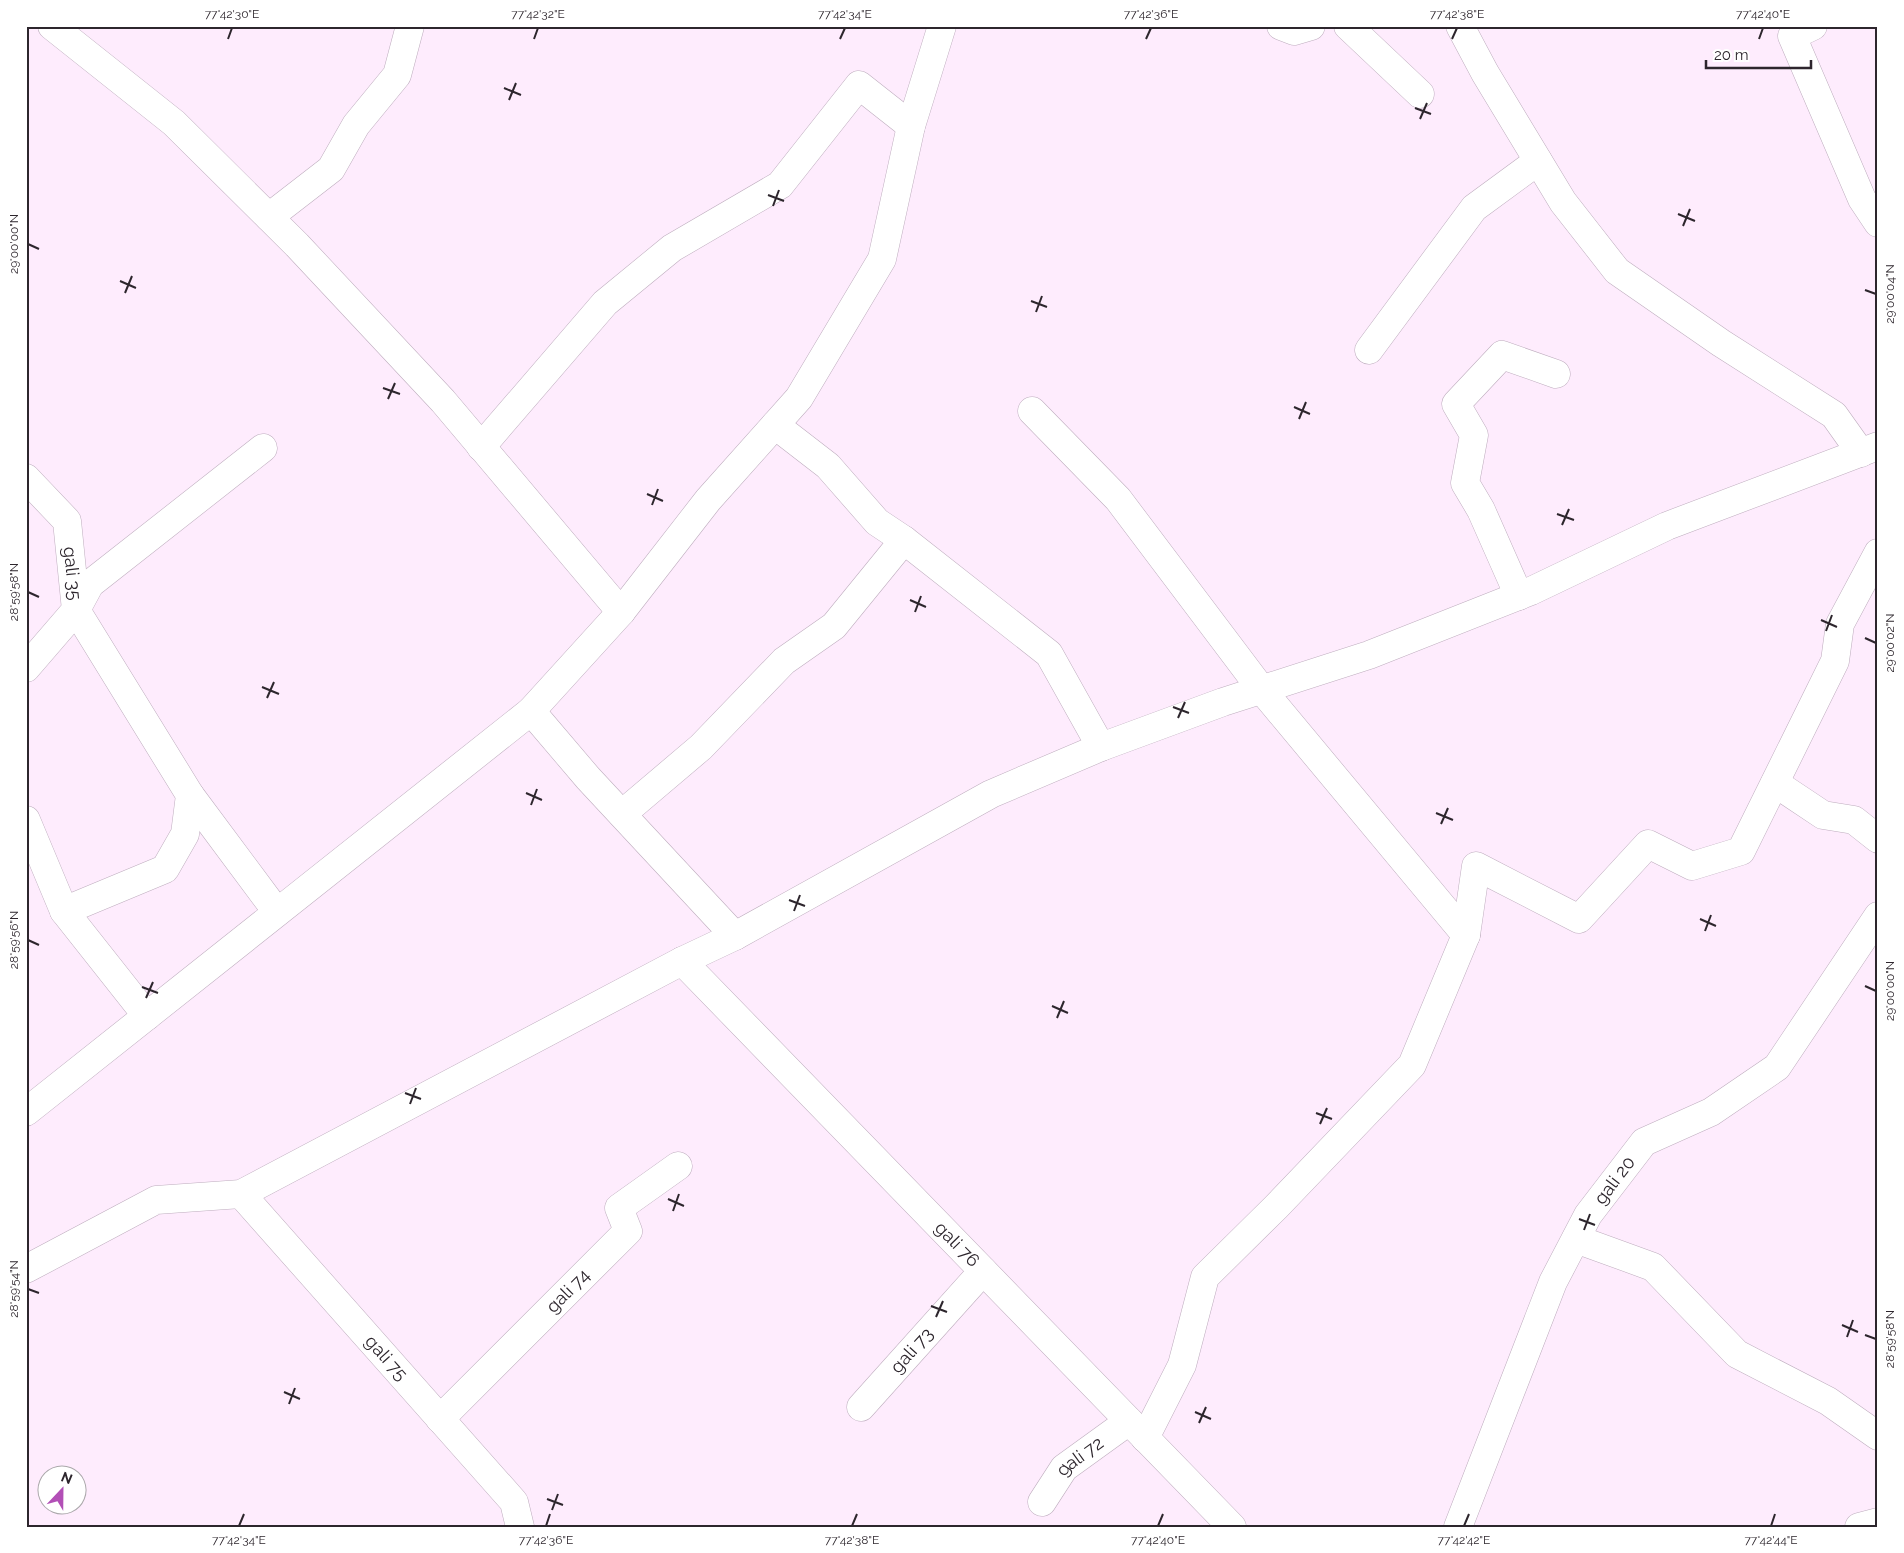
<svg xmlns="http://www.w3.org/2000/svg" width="1904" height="1553" font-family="Raleway,sans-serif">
  <rect width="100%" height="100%" fill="#feecfd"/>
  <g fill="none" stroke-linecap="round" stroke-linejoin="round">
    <defs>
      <g id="street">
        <path d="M 52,26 L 174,123 L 297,245 L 443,401 L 621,612"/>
        <path d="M 1281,26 L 1294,31 L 1311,26"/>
        <path d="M 1348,26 L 1420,94"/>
        <path d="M 1460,26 L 1485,73 L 1563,202 L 1617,271 L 1721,343 L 1834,415 L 1861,453"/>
        <path d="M 1813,26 L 1792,36 L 1862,199 L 1878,223"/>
        <path d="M 269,217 L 331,169 L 356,125 L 397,75 L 410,26"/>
        <path d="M 1369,350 L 1474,208 L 1538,161"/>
        <path d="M 1032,411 L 1118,499 L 1262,690 L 1466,935"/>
        <path d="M 775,425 L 828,466 L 877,522 L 904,540 L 1049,654 L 1101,747"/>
        <path d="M 481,447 L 605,303 L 672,248 L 780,185 L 859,85 L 911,126"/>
        <path id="s1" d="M 26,478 L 67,521 L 76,610 L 26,668"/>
        <path d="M 1519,596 L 1481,510 L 1465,483 L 1474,435 L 1456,404 L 1502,355 L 1556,374"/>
        <path d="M 531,711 L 588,778 L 735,936"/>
        <path d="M 1775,783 L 1823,815 L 1854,820 L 1878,839"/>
        <path d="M 190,795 L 277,912"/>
        <path d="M 622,814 L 701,747 L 784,661 L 834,626 L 904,540"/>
        <path d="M 26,820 L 64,911"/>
        <path id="s2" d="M 682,961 L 1232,1527"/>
        <path d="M 147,1016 L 64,911 L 165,869 L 185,834 L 190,795 L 76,610 L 90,584 L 263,448"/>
        <path d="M 26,1112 L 531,711 L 621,612 L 708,500 L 799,398 L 882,259 L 911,126 L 942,26"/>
        <path id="s3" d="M 241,1194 L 514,1502 L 520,1527"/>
        <path d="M 1576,1239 L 1653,1267 L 1737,1354 L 1828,1401 L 1878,1436"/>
        <path id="s4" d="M 861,1407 L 983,1271"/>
        <path id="s5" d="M 440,1419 L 628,1231 L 619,1208 L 678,1166"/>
        <path d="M 1145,1438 L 1182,1365 L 1205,1277 L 1276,1207 L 1412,1065 L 1466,935 L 1476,866 L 1579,919 L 1648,844 L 1692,866 L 1741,851 L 1835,661 L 1840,624 L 1878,553"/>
        <path id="s6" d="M 1042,1502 L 1064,1468 L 1129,1421"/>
        <path id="s7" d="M 1458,1527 L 1553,1282 L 1588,1215 L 1644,1142 L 1711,1112 L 1777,1067 L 1878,916"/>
        <path d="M 1859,1527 L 1878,1522"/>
      </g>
      <path id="secondary" d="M 26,1269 L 156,1200 L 241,1194 L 682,961 L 735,936 L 991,794 L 1101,747 L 1223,702 L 1369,655 L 1531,591 L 1667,526 L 1878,446"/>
    </defs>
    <use href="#street" stroke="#beadbe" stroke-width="29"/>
    <use href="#secondary" stroke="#beadbe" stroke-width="29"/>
    <use href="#street" stroke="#fff" stroke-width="28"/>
    <use href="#secondary" stroke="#fff" stroke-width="28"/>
  </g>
  <path fill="none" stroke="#2d262d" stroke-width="2" d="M 228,39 L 232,28M 534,39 L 538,28M 840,39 L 845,28M 1146,39 L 1151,28M 1452,39 L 1457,28M 1759,39 L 1763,28M 504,88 L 521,95M 509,100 L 516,83M 1415,108 L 1431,114M 1420,119 L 1427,103M 768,195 L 784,201M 773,206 L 779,190M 1678,214 L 1695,221M 1683,226 L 1690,209M 28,244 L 39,249M 120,281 L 136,288M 1865,290 L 1876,294M 125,293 L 132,276M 1031,301 L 1047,307M 1036,312 L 1042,296M 383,388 L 400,394M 388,399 L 395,383M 1294,407 L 1310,414M 1299,419 L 1306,402M 647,494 L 663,501M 652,505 L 658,489M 1557,514 L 1574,520M 1562,525 L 1569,509M 28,592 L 39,597M 910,600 L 926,607M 915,612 L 921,596M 1821,620 L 1837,627M 1826,631 L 1832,615M 1865,638 L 1876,643M 262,687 L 279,694M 267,698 L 274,682M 1173,707 L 1189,713M 1178,718 L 1185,702M 526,793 L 542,800M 531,805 L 537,789M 1436,813 L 1453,820M 1441,824 L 1448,808M 789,900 L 805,906M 794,911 L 800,895M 1700,919 L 1716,926M 1705,931 L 1711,915M 28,940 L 39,945M 1865,986 L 1876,991M 142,987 L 158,993M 146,998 L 153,982M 1052,1006 L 1068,1013M 1057,1018 L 1064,1001M 405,1093 L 421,1099M 410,1104 L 416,1088M 1316,1113 L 1332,1119M 1320,1124 L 1327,1108M 668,1199 L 684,1206M 673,1211 L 679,1194M 1579,1219 L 1595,1225M 1584,1230 L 1590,1214M 28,1289 L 39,1293M 931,1306 L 947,1312M 936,1317 L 943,1301M 1842,1325 L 1858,1332M 1865,1335 L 1876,1339M 1847,1337 L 1853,1320M 284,1392 L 300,1399M 289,1404 L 295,1388M 1195,1412 L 1211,1419M 1199,1423 L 1206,1407M 547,1499 L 563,1505M 552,1510 L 558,1494M 239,1526 L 244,1514M 546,1526 L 550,1514M 852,1526 L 857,1514M 1158,1526 L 1163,1514M 1464,1526 L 1469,1514M 1771,1526 L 1775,1514"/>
  <g text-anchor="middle" stroke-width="5" stroke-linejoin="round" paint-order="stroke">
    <g font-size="18" fill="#2d262d" stroke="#fff">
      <text dy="6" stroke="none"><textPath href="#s1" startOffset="112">gali 35</textPath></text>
      <text dy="6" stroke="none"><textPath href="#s7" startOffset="382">gali 20</textPath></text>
      <text dy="6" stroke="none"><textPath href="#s2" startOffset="395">gali 76</textPath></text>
      <text dy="6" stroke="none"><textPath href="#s5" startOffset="181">gali 74</textPath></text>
      <text dy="6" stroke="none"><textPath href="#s4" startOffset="76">gali 73</textPath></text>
      <text dy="6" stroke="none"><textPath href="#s3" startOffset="219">gali 75</textPath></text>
      <text dy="6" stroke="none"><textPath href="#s6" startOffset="60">gali 72</textPath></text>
    </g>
  </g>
  <rect width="1904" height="1553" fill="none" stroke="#ffffff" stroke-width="55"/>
  <g transform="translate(62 1490) rotate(22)"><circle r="24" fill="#ffffff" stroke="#aba8ab"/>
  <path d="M0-4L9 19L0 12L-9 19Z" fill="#b24fb6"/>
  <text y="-8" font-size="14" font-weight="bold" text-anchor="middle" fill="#2d262d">N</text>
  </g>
  <path d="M1706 60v8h105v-8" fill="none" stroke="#2d262d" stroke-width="2.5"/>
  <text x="1714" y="60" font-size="15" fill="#2d262d" stroke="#ffffff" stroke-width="4" paint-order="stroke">20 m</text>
  <rect x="28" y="28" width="1848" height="1498" fill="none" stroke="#2d262d" stroke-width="2"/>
  <g font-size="12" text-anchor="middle" fill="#2d262d">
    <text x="232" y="18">77°42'30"E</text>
    <text x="538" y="18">77°42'32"E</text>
    <text x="845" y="18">77°42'34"E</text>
    <text x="1151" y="18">77°42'36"E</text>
    <text x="1457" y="18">77°42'38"E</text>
    <text x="1763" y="18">77°42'40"E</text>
    <text transform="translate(14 244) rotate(-90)" y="4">29°00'00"N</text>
    <text transform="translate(1890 294) rotate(-90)" y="4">29°00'04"N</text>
    <text transform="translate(14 592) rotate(-90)" y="4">28°59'58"N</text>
    <text transform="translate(1890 643) rotate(-90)" y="4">29°00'02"N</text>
    <text transform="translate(14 940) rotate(-90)" y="4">28°59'56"N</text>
    <text transform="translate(1890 991) rotate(-90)" y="4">29°00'00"N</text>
    <text transform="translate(14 1289) rotate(-90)" y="4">28°59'54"N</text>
    <text transform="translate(1890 1339) rotate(-90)" y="4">28°59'58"N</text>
    <text x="239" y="1544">77°42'34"E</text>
    <text x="546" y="1544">77°42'36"E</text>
    <text x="852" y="1544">77°42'38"E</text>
    <text x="1158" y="1544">77°42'40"E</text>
    <text x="1464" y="1544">77°42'42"E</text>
    <text x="1771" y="1544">77°42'44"E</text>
  </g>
</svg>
